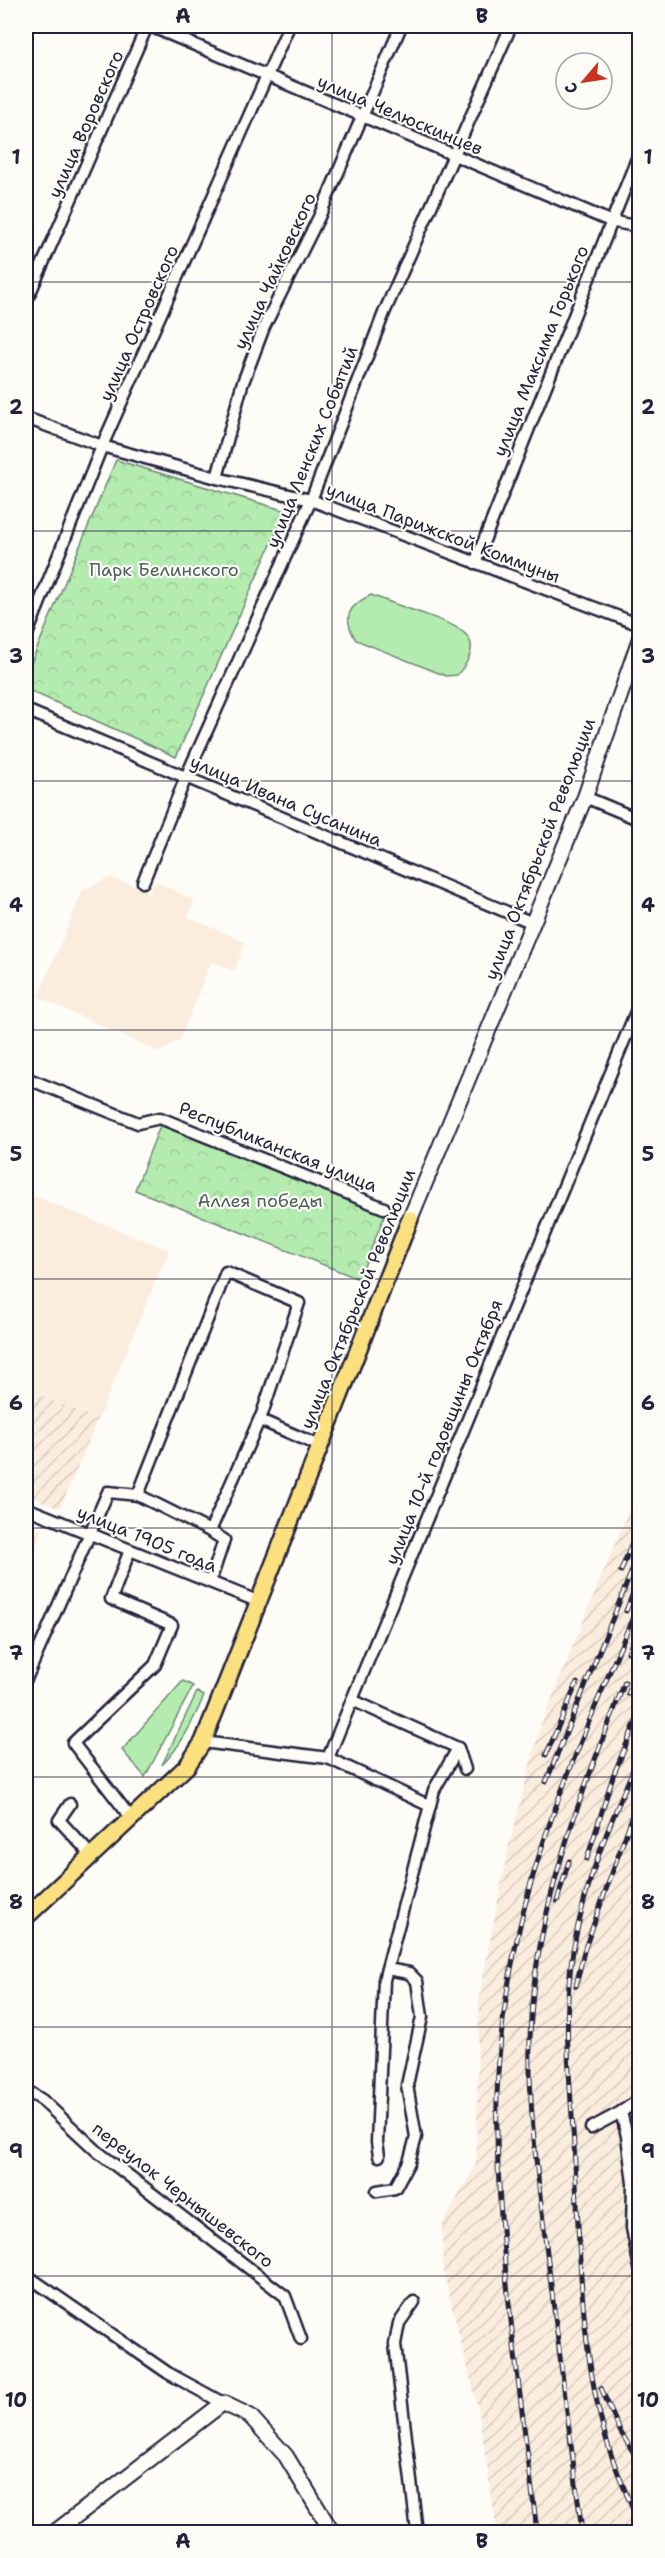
<svg xmlns="http://www.w3.org/2000/svg" width="665" height="2558" font-family="'Shantell Sans',sans-serif">
  <defs>
    <pattern id="industrial-furrows" width="10" height="10" patternUnits="userSpaceOnUse" patternTransform="scale(1.5)"><rect width="10" height="10" fill="#fbedde"/><path d="M-1 1l2-2M0 10L10 0M9 11l2-2" fill="none" stroke="#d7cbbf"/></pattern>
    <pattern id="park-crowns" width="20" height="18" patternUnits="userSpaceOnUse" patternTransform="scale(1.5)"><rect width="20" height="18" fill="#b4ecaf"/><path d="M2 6a3 3 0 1 1 6 0M12 15a3 3 0 1 1 6 0" fill="none" stroke="#9aca97"/></pattern>
  </defs>
  <rect width="100%" height="100%" fill="#fdfcf7"/>
  <filter id="ink" filterUnits="userSpaceOnUse"><feTurbulence type="fractalNoise" baseFrequency=".0167" numOctaves="2"/><feDisplacementMap in="SourceGraphic" scale="12" xChannelSelector="R" yChannelSelector="G"/><feConvolveMatrix kernelMatrix="1 2 1 2 8 2 1 2 1" color-interpolation-filters="sRGB"/></filter>
  <g filter="url(#ink)">
    <g fill="#fbedde">
      <path d="M 110,877 L 149,892 L 155,881 L 194,900 L 188,917 L 245,942 L 235,971 L 211,962 L 180,1040 L 160,1052 L 38,997 L 83,890 Z"/>
      <path d="M 26,1193 L 169,1250 L 98,1419 L 26,1389 Z"/>
      <path d="M 26,1524 L 42,1531 L 26,1572 Z"/>
    </g>
    <g fill="url(#industrial-furrows)">
      <path d="M 26,1389 L 98,1419 L 60,1509 L 26,1495 Z"/>
      <path d="M 639,1485 L 639,2532 L 497,2532 L 478,2409 L 443,2271 L 442,2225 L 476,2164 L 479,1996 L 508,1849 L 540,1727 Z"/>
    </g>
    <g fill="#b4ecaf" stroke="#6b8775" stroke-width="1.5">
      <path d="M 371,595 C 389,602 406,608 424,614 C 456,626 492,636 457,675 L 446,676 L 356,640 C 342,617 348,606 371,595 Z"/>
      <path d="M 183,1681 L 193,1686 L 145,1777 L 122,1750 Z"/>
      <path d="M 197,1692 L 204,1696 C 193,1721 182,1745 162,1765 Z"/>
    </g>
    <g fill="url(#park-crowns)" stroke="#6b8775" stroke-width="1.5">
      <path d="M 116,460 L 286,511 L 176,757 L 26,689 L 26,675 Z"/>
      <path d="M 161,1123 L 386,1212 L 359,1279 L 135,1190 Z"/>
    </g>
    <g fill="none" stroke-linecap="round" stroke-linejoin="round">
      <defs>
        <g id="street">
          <path d="M 150,26 L 610,221 L 640,227"/>
          <path d="M 26,302 L 147,26"/>
          <path d="M 26,418 L 102,446 L 217,478 L 311,500 L 640,625"/>
          <path d="M 217,478 L 242,385 L 264,327 L 319,217 L 401,26"/>
          <path d="M 475,563 L 640,151"/>
          <path d="M 26,637 L 102,446 L 289,26"/>
          <path d="M 26,710 L 533,923"/>
          <path d="M 585,797 L 640,820"/>
          <path d="M 143,882 L 186,777 L 311,500 L 384,313 L 511,26"/>
          <path d="M 26,1078 L 138,1123 L 160,1118 L 384,1208"/>
          <path d="M 138,1495 L 210,1531"/>
          <path d="M 26,1508 L 257,1601"/>
          <path d="M 130,1550 L 111,1599 L 172,1625 L 155,1665 L 73,1743 L 131,1818"/>
          <path d="M 210,1582 L 224,1540 L 210,1531 L 260,1418"/>
          <path d="M 26,1679 L 108,1492 L 138,1495 L 226,1272 L 299,1303 L 260,1420 L 320,1446"/>
          <path d="M 352,1700 L 458,1748 L 465,1769"/>
          <path d="M 203,1742 L 328,1758 L 430,1806"/>
          <path d="M 328,1758 L 640,1002"/>
          <path d="M 70,1804 L 59,1820 L 91,1855"/>
          <path d="M 26,2090 L 42,2100 L 98,2152 L 285,2296 L 301,2339"/>
          <path d="M 621,2112 L 627,2136 L 633,2183 L 632,2228 L 640,2268"/>
          <path d="M 591,2128 L 621,2112 L 640,2099"/>
          <path d="M 379,2156 L 377,2142 L 384,1980 L 434,1790 L 458,1748"/>
          <path d="M 377,2191 L 395,2188 L 409,2162 L 416,2137 L 407,2085 L 422,2017 L 417,1981 L 409,1973 L 387,1969"/>
          <path d="M 26,2275 L 168,2373 L 223,2403"/>
          <path d="M 414,2302 L 399,2323 L 395,2344 L 417,2532"/>
        </g>
        <g id="secondary">
          <path d="M 410,1219 L 585,797 L 640,638"/>
          <path d="M 55,2532 L 223,2403 L 250,2416 L 286,2456 L 332,2532"/>
        </g>
        <path id="primary" d="M 26,1917 L 187,1766 L 203,1742 L 410,1219"/>
      </defs>
      <use href="#street" stroke="#22223b" stroke-width="15"/>
      <use href="#secondary" stroke="#22223b" stroke-width="18"/>
      <use href="#primary" stroke="#22223b" stroke-width="20"/>
      <use href="#street" stroke="#fdfcf7" stroke-width="10"/>
      <use href="#secondary" stroke="#fdfcf7" stroke-width="14"/>
      <use href="#primary" stroke="#fbe080" stroke-width="15"/>
      <defs>
        <g id="rail">
          <path d="M 621,1571 L 640,1522"/>
          <path d="M 626,1611 L 640,1575"/>
          <path d="M 628,1652 L 640,1625"/>
          <path d="M 628,1694 L 640,1665"/>
          <path d="M 640,1754 C 611,1820 585,1880 573,1951 C 562,2015 570,2081 574,2145 C 580,2243 579,2357 610,2451 C 618,2476 630,2501 640,2527"/>
          <path d="M 546,1755 L 577,1683"/>
          <path d="M 546,1782 L 640,1551"/>
          <path d="M 587,1859 L 613,1776 L 640,1712"/>
          <path d="M 557,1901 L 569,1861"/>
          <path d="M 576,1986 L 584,1951 L 640,1795"/>
          <path d="M 601,2388 L 620,2431 L 640,2463"/>
          <path d="M 537,2532 C 522,2401 500,2268 497,2135 C 495,2071 503,2006 516,1944 C 540,1825 594,1712 640,1600"/>
          <path d="M 582,2532 C 571,2439 559,2346 547,2253 C 536,2162 522,2069 535,1977 C 549,1874 587,1778 625,1682"/>
        </g>
      </defs>
      <use href="#rail" stroke="#22223b" stroke-width="5"/>
      <use href="#rail" stroke="#fdfcf7" stroke-width="3" stroke-dasharray="9" stroke-linecap="butt"/>
    </g>
  </g>
  <path fill="none" stroke="#22223b" stroke-width="1.5" stroke-opacity="0.55" d="M 332,26 L 332,2532M 26,282 L 640,282M 26,531 L 640,531M 26,781 L 640,781M 26,1030 L 640,1030M 26,1279 L 640,1279M 26,1528 L 640,1528M 26,1777 L 640,1777M 26,2027 L 640,2027M 26,2276 L 640,2276"/>
  <g text-anchor="middle" stroke-width="4.5" stroke-linejoin="round" paint-order="stroke">
    <g font-size="18" fill="#22223b" stroke="#fdfcf7">
      <text transform="translate(400 115) rotate(23)" y="6">улица Челюскинцев</text>
      <text transform="translate(86 124) rotate(-66)" y="6">улица Воровского</text>
      <text transform="translate(275 271) rotate(-65)" y="6">улица Чайковского</text>
      <text transform="translate(139 323) rotate(-66)" y="6">улица Островского</text>
      <text transform="translate(541 351) rotate(-68)" y="6">улица Максима Горького</text>
      <text transform="translate(312 447) rotate(-68)" y="6">улица Ленских Событий</text>
      <text transform="translate(443 533) rotate(21)" y="6">улица Парижской Коммуны</text>
      <text transform="translate(286 801) rotate(23)" y="6">улица Ивана Сусанина</text>
      <text transform="translate(540 849) rotate(-69)" y="6">улица Октябрьской Революции</text>
      <text transform="translate(278 1147) rotate(22)" y="6">Республиканская улица</text>
      <text transform="translate(358 1299) rotate(-68)" y="6">улица Октябрьской Революции</text>
      <text transform="translate(444 1432) rotate(-68)" y="6">улица 10-й годовщины Октября</text>
      <text transform="translate(147 1539) rotate(22)" y="6">улица 1905 года</text>
      <text transform="translate(183 2195) rotate(38)" y="6">переулок Чернышевского</text>
    </g>
    <g font-size="18" fill="#4e5f5e" stroke="#fdfcf7">
      <text x="164" y="576">Парк Белинского</text>
      <text x="260" y="1207">Аллея победы</text>
    </g>
  </g>
  <rect width="665" height="2558" fill="none" stroke="#fdfcf7" stroke-width="66"/>
  <g transform="translate(584 81) rotate(241)"><circle r="28" fill="#fdfcf7" stroke="#a5a5ac" stroke-width="1.5"/>
  <path d="M0-4.5L10 22L0 15L-10 22Z" fill="#c8321e"/>
  <text y="-9" font-size="16" font-weight="bold" text-anchor="middle" fill="#22223b">С</text>
  </g>
  <rect x="33" y="33" width="599" height="2492" fill="none" stroke="#22223b" stroke-width="2"/>
  <g font-size="20" text-anchor="middle" font-weight="bold" fill="#22223b">
    <text x="183" y="23">A</text>
    <text x="482" y="23">B</text>
    <text x="16" y="164">1</text>
    <text x="648" y="164">1</text>
    <text x="16" y="414">2</text>
    <text x="648" y="414">2</text>
    <text x="16" y="663">3</text>
    <text x="648" y="663">3</text>
    <text x="16" y="912">4</text>
    <text x="648" y="912">4</text>
    <text x="16" y="1161">5</text>
    <text x="648" y="1161">5</text>
    <text x="16" y="1410">6</text>
    <text x="648" y="1410">6</text>
    <text x="16" y="1660">7</text>
    <text x="648" y="1660">7</text>
    <text x="16" y="1909">8</text>
    <text x="648" y="1909">8</text>
    <text x="16" y="2158">9</text>
    <text x="648" y="2158">9</text>
    <text x="16" y="2407">10</text>
    <text x="648" y="2407">10</text>
    <text x="183" y="2548">A</text>
    <text x="482" y="2548">B</text>
  </g>
</svg>
